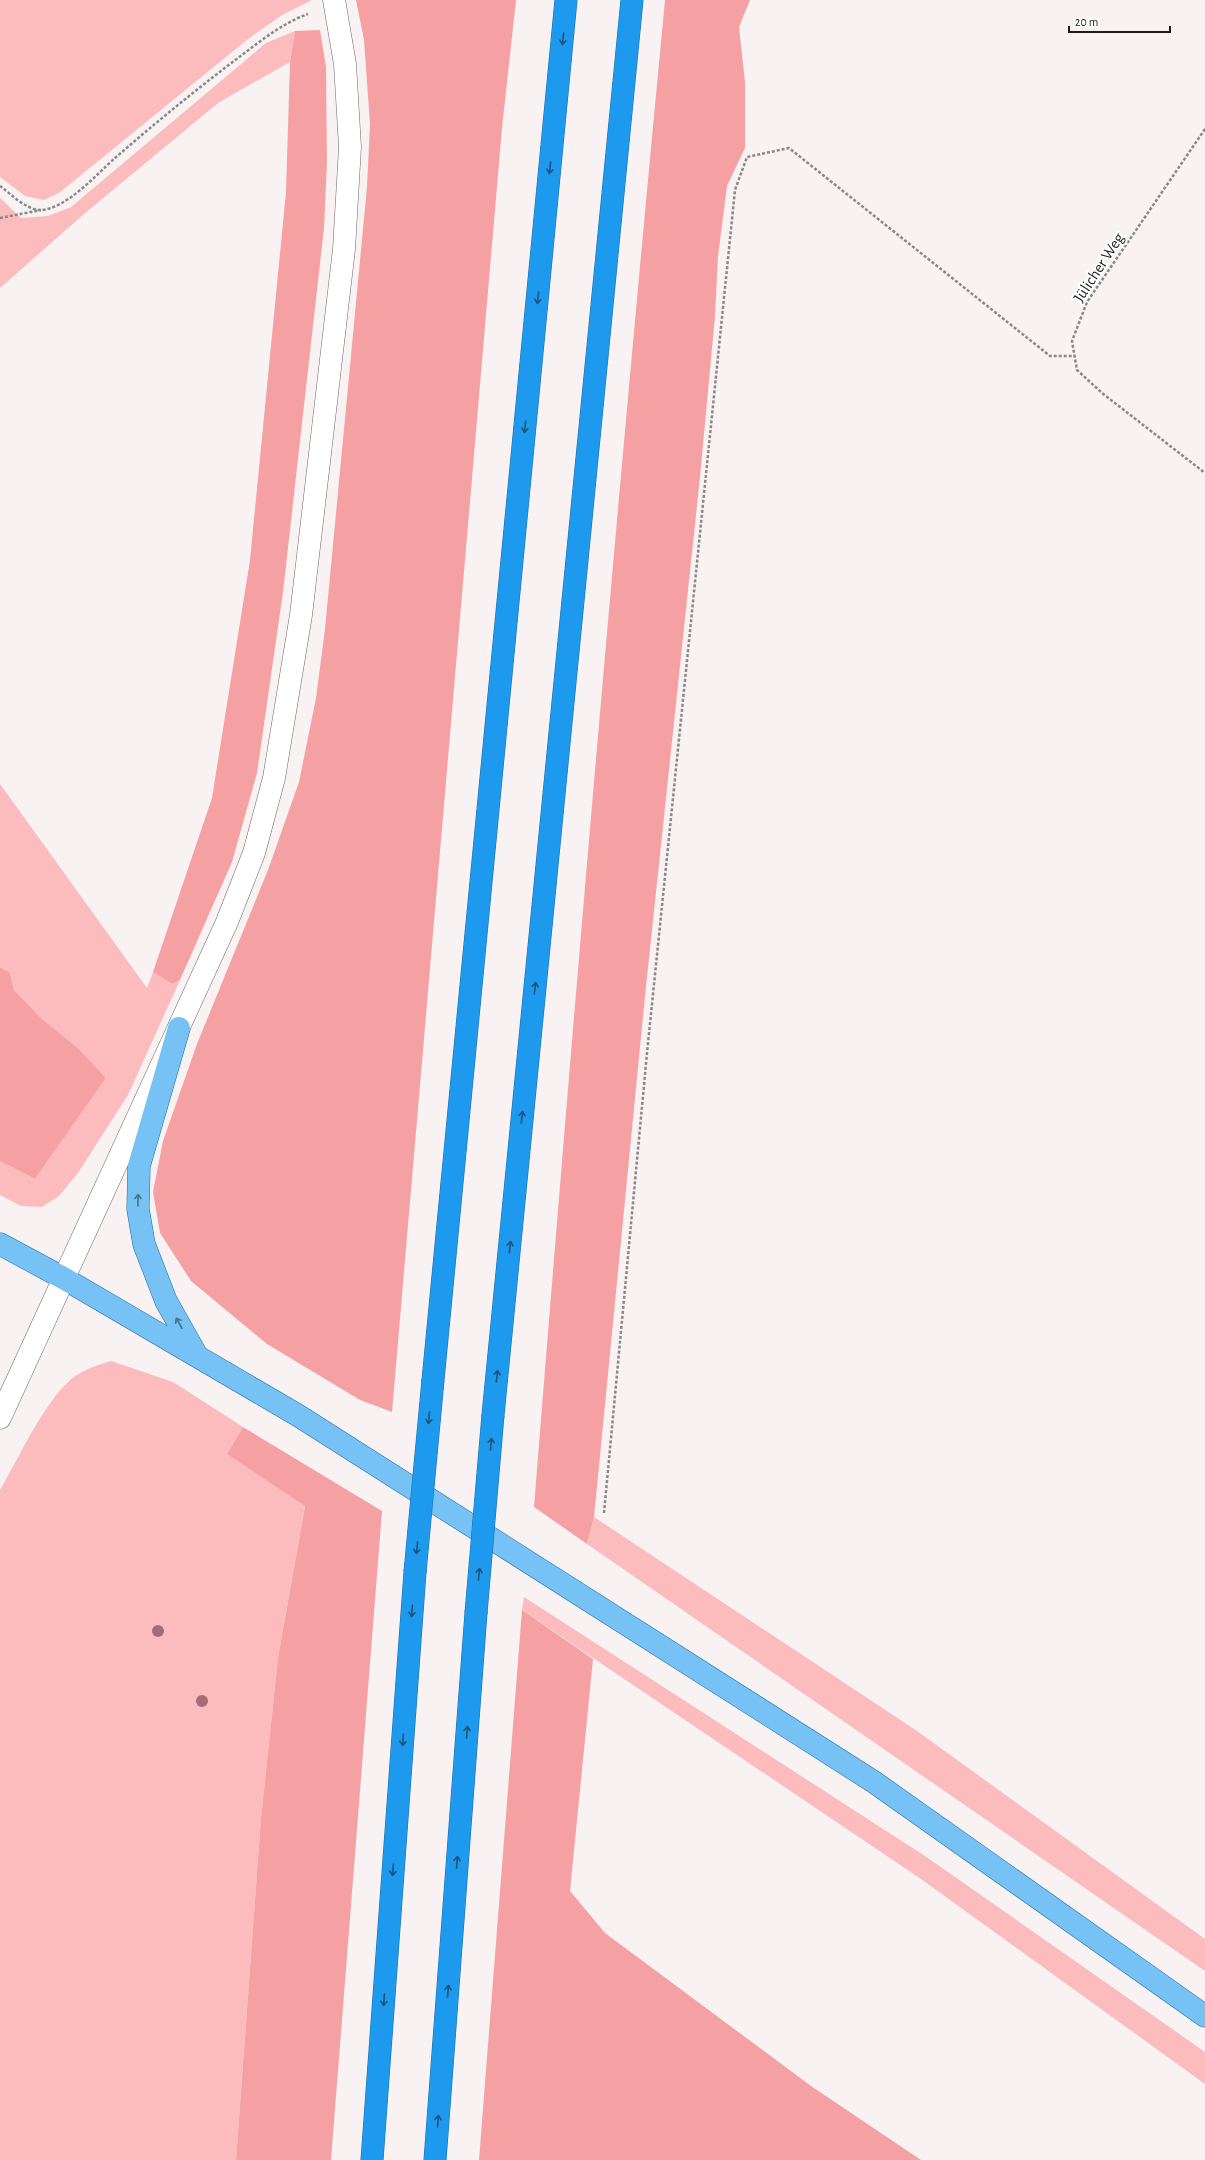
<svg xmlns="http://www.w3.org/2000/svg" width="1205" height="2160" font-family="'Alegreya Sans',sans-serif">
  <rect width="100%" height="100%" fill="#f8f2f2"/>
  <g fill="#fcbbbc">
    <path d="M 0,0 L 312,0 L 282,15 L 248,39 L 59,193 L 44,200 L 25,196 L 0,177 Z"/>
    <path d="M 295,31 L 290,62 L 218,103 L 84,214 L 0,288 L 0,198 L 21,218 L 48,216 L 71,207 L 266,43 Z"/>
    <path d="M 0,784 L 147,988 L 153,972 L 172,984 L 180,980 L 128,1095 L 78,1173 L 59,1196 L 42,1207 L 21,1206 L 0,1195 L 0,1161 L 35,1179 L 106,1078 L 79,1049 L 41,1018 L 14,990 L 10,973 L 0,967 Z"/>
    <path d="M 111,1361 L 173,1382 L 243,1427 L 227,1454 L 305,1505 L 278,1658 L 261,1818 L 236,2160 L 0,2160 L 0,1490 C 20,1456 42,1406 70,1380 C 82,1370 97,1365 111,1361 Z"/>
    <path d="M 594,1517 L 917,1731 L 1205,1939 L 1205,1971 L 587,1544 Z"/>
    <path d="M 524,1597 L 925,1856 L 1205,2052 L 1205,2084 L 921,1879 L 522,1610 Z"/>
  </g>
  <g fill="#f5a1a3">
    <path d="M 356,0 L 516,0 L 502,128 L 392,1412 L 360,1400 L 267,1344 L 191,1281 L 160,1233 L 153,1192 L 163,1141 L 197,1044 L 268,870 L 299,782 L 316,698 L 325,629 L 367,187 L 370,124 L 364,40 Z"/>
    <path d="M 665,0 L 750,0 L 739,27 L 745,82 L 745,148 L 727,186 L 718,256 L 715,316 L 700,477 L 645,996 L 594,1517 L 587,1544 L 534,1507 C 574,1004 617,502 665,0 Z"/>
    <path d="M 320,30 L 326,67 L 327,162 L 324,228 L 283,592 L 257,773 L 232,862 L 180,980 L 172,984 L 153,972 L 212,798 L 250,560 L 286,192 L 290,62 L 295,31 Z"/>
    <path d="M 0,967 L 10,973 L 14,990 L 41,1018 L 79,1049 L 106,1078 L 35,1179 L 0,1161 Z"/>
    <path d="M 243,1427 L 382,1511 L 331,2160 L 236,2160 L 261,1818 L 278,1658 L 305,1506 L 227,1454 Z"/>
    <path d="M 522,1610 L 593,1659 L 570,1891 L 605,1933 L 811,2086 L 921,2160 L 479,2160 Z"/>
  </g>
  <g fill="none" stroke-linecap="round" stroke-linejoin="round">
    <defs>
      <path id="minor" d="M 0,1418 L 227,922 L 254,853 L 274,778 L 301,615 L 344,249 L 350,147 L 345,64 L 334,0"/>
      <g id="major">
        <path d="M 179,1028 L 139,1166 L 138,1209 L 144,1244 L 166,1301 L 197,1356"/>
        <path d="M 0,1244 L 65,1279 L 299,1416 L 874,1782 L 1205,2016"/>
      </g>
      <g id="highway">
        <path d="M 433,1380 L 566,0"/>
        <path d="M 493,1415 L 632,0"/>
        <path d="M 372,2160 L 415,1572"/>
        <path d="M 435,2160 L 476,1613"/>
      </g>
    </defs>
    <use href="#minor" stroke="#6c6868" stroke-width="23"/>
    <use href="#major" stroke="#1d6da4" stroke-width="23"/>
    <use href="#highway" stroke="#1d6da4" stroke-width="23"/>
    <g stroke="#8b8787" stroke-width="2.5" stroke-dasharray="3 2" stroke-linecap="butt">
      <path d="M 1205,129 L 1087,302 L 1072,341 L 1077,370 L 1102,393 L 1205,473"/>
      <path d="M 0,186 C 11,194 26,210 41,210 C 66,209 97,174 115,158 C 153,125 193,92 234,61 C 257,44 280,24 308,14"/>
      <path d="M 0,218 L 41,210"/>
      <path d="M 604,1513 L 647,1053 L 735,190 L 747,157 L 789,148 L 1050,356 L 1075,356"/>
    </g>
    <use href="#minor" stroke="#fff" stroke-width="22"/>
    <use href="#major" stroke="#77c2f5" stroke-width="22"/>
    <use href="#highway" stroke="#1d99ee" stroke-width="22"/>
    <defs>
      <g id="highway-bridge">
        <path d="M 415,1572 L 433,1380"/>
        <path d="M 476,1613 L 493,1415"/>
      </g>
    </defs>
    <use href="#highway-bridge" stroke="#1d6da4" stroke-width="23" stroke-linecap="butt"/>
    <use href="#highway-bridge" stroke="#1d99ee" stroke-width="22"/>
  </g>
  <g fill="#a36d78">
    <circle cx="158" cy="1631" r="6"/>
    <circle cx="202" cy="1701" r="6"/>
  </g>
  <defs><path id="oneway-shaft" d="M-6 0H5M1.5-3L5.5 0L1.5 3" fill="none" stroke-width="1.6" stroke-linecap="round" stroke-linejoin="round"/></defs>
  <g stroke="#1e547a">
    <use href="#oneway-shaft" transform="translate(563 39) rotate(96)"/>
    <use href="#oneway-shaft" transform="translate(550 168) rotate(96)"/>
    <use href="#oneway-shaft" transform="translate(538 298) rotate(96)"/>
    <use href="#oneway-shaft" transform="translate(525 427) rotate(96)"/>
    <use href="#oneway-shaft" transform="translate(535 988) rotate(-84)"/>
    <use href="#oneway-shaft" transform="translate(522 1117) rotate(-84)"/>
    <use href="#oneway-shaft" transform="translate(510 1247) rotate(-84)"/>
    <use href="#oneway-shaft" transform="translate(497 1376) rotate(-84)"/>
    <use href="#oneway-shaft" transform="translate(429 1418) rotate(95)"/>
    <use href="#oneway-shaft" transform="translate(491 1444) rotate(-85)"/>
    <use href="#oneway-shaft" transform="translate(417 1548) rotate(95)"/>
    <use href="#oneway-shaft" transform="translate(479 1574) rotate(-85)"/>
    <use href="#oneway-shaft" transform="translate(412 1611) rotate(94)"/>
    <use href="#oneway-shaft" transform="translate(467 1732) rotate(-86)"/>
    <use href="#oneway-shaft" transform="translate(403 1740) rotate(94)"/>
    <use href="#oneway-shaft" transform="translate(457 1862) rotate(-86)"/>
    <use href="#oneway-shaft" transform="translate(393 1870) rotate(94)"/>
    <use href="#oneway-shaft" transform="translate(448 1991) rotate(-86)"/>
    <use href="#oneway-shaft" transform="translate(384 2000) rotate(94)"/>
    <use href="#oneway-shaft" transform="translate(438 2121) rotate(-86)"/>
  </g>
  <g stroke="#4a6f88">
    <use href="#oneway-shaft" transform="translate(138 1200) rotate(-89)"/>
    <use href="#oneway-shaft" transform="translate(179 1323) rotate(-119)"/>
  </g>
  <g text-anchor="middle" stroke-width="4" stroke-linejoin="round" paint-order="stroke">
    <g font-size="16" fill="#1e1c1c" stroke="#fff">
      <text transform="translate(1098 267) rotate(-57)" y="6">Jülicher Weg</text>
    </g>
  </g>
  <path d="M1069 26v6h101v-6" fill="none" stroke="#1e1c1c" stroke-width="2"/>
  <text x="1075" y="26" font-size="12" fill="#1e1c1c" stroke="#ffffff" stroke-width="3" paint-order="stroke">20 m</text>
</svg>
